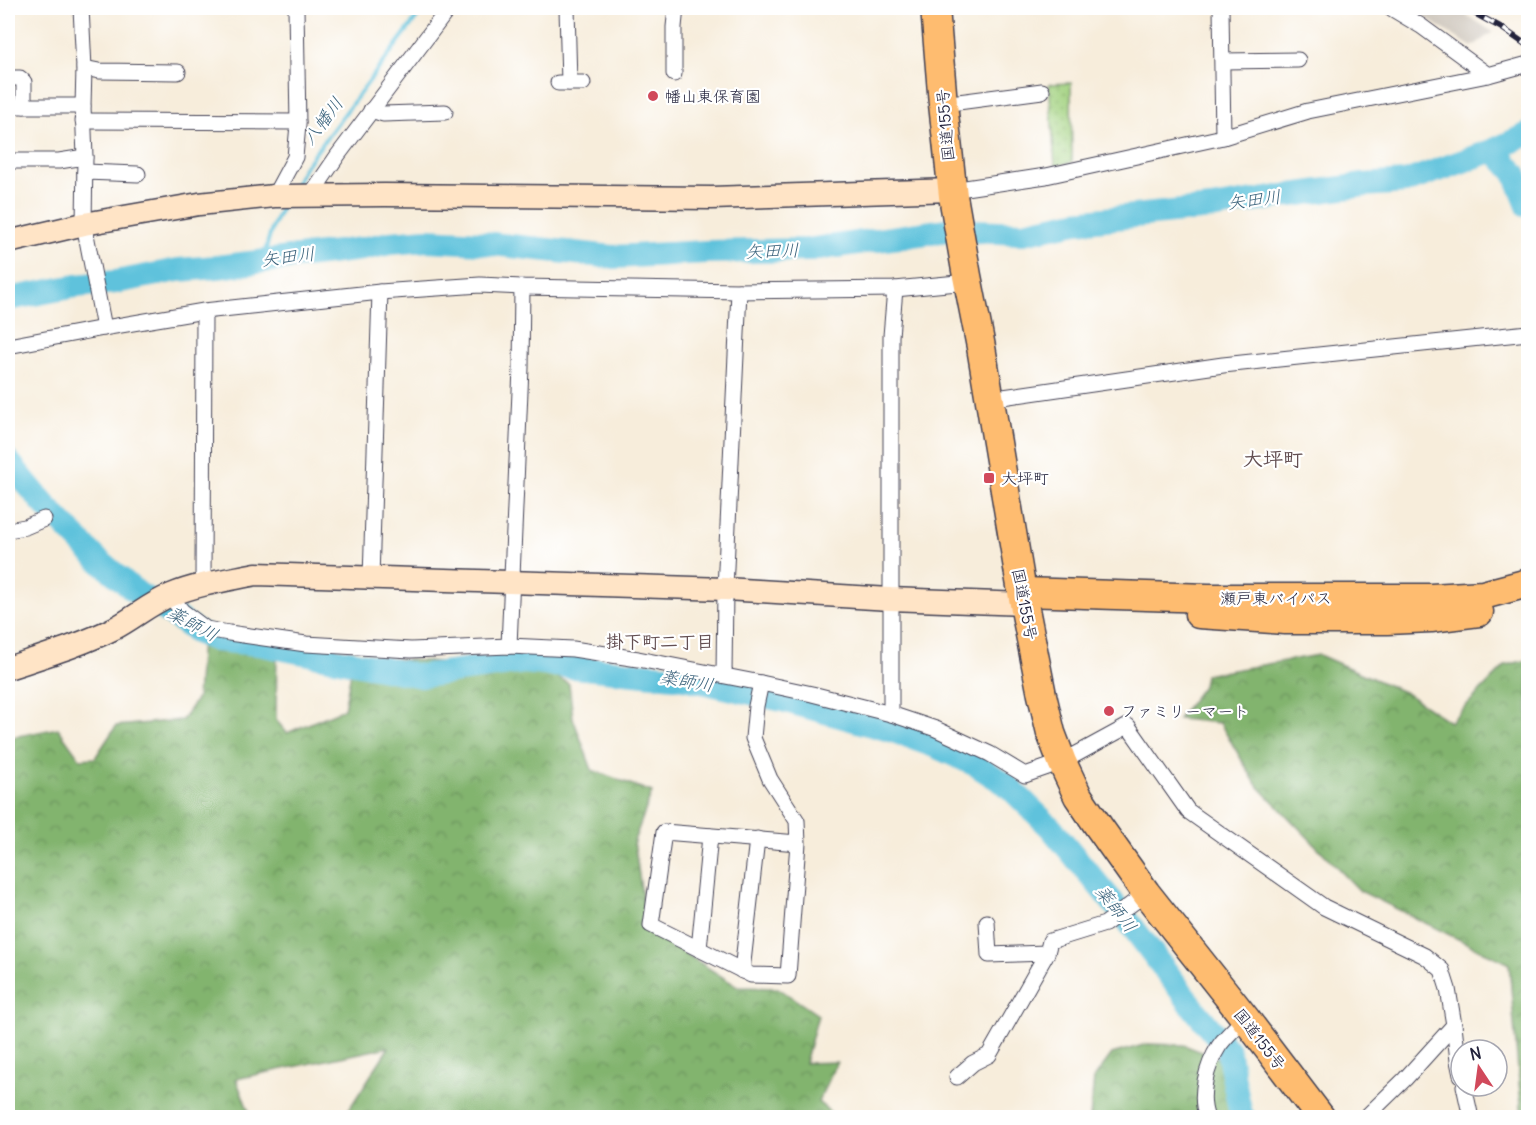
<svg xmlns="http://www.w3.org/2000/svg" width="1536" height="1125" font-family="Delius,'Klee One',sans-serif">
  <defs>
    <pattern id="grass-dots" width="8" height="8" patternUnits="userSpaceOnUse" patternTransform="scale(1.5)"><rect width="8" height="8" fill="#a3d280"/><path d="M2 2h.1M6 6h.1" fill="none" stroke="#8cb470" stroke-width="1.8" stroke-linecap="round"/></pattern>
    <pattern id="forest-crowns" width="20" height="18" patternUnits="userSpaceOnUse" patternTransform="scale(1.5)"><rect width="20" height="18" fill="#82b46e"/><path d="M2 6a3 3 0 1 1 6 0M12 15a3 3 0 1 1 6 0" fill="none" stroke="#6a925c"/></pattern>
  </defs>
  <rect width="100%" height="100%" fill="#fff"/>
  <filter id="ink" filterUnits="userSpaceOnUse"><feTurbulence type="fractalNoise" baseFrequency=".0167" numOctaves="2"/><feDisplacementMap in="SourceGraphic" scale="12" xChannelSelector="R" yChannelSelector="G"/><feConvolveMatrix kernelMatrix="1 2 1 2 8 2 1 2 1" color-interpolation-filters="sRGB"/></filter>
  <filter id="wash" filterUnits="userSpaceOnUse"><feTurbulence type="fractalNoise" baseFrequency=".008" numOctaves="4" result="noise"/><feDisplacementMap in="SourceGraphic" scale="24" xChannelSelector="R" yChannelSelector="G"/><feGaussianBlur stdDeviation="1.35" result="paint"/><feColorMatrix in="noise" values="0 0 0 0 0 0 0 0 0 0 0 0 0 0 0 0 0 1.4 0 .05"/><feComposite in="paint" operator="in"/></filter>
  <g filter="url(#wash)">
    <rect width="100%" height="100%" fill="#f7eddb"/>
    <path fill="#cbc3b8" d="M 1409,8 L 1456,8 L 1493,32 L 1472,47 Z"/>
    <path fill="url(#grass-dots)" stroke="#627a5e" stroke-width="1.5" d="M 1071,83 L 1072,162 L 1055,166 L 1049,84 Z"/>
    <g fill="url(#forest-crowns)" stroke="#526b54" stroke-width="1.5">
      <path d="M 201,639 L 277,643 L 276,720 L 287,733 L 344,709 L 351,672 L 379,658 L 545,669 L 569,684 L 573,718 L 592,770 L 652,792 L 634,841 L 647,929 L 738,987 L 778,988 L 818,1015 L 805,1063 L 837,1062 L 818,1102 L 836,1117 L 344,1117 L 389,1047 L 236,1079 L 251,1117 L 8,1118 L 8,738 L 58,728 L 80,759 L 95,758 L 116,726 L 182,720 L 197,698 Z"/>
      <path d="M 1319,655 L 1406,693 L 1450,722 L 1506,665 L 1528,660 L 1528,1117 L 1522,1117 L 1509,964 L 1360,891 L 1256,784 L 1220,723 L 1178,719 L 1203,686 L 1205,675 Z"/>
      <path d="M 1147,1044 L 1184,1045 L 1225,1061 L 1236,1111 L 1239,1117 L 1090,1118 L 1094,1078 L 1112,1054 Z"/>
    </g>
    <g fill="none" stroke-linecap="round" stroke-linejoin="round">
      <g stroke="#5ec2dc" stroke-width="4">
        <path d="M 293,189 L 303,169 L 424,8"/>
        <path d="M 271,260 L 265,253 C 269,234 275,219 284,203"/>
      </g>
      <g stroke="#5ec2dc" stroke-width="24">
        <path d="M 1494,150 L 1515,173 L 1528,206"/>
        <path d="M 8,299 L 76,286 L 116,282 L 178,270 L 217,267 L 362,249 L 390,243 L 427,240 L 483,243 L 613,257 L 706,252 L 808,250 L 947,230 L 1023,233 L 1076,222 L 1211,208 L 1291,195 L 1364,185 L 1405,182 L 1494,150 L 1528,134"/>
        <path d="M 8,461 L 43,503 L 97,559 L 139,594 L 174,616 L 198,633 L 215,640 L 258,644 L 421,676 L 524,662 L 684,678 L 782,700 L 893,731 L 937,747 L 974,764 L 1007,785 L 1051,828 L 1125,917 L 1196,1011 L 1228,1050 L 1241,1115 L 1244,1118"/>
      </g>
    </g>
  </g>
  <g filter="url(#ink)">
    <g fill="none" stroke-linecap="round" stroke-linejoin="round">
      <defs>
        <g id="street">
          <path d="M 81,8 L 84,68 L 83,106 L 85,157 L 84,224 L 104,328"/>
          <path d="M 567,8 L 569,83"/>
          <path d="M 1221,8 L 1223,137"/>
          <path d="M 1391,8 L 1421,26 L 1488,75"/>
          <path d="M 1223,61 L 1298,60"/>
          <path d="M 84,68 L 99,71 L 178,72"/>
          <path d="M 674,74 L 674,27 L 676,8"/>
          <path d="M 8,78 L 20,78 L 24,82 L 24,106"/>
          <path d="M 558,83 L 583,83"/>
          <path d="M 943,104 L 1042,91"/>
          <path d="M 8,106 L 83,106"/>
          <path d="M 371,110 L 383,114 L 445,112"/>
          <path d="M 83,121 L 298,122"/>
          <path d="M 15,161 L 59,161 L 85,157"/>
          <path d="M 85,172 L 138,174"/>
          <path d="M 952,190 L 1046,176 L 1223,137 L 1308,111 L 1488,75 L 1528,64"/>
          <path d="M 274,196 L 295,157 L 298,125 L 296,8"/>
          <path d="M 310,196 L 338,155 L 449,8"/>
          <path d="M 8,346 L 104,328 L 204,311 L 380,292 L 480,285 L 522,287 L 739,291 L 895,289 L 968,282"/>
          <path d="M 989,399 L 1223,365 L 1528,333"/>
          <path d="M 8,530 L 25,527 L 44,519"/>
          <path d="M 371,578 L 380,292"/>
          <path d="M 203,584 L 204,311"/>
          <path d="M 170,596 L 182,611 L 206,629 L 229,633 L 306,644 L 411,650 L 509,646 L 573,649 L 638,659 L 761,683 L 812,694 L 891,714 L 936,729 L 990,754 L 1025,775 L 1062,762 L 1128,726 L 1188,811 L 1324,907 L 1425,956 L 1442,970 L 1448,989 L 1454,1025 L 1405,1079 L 1365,1118"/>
          <path d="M 509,646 L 521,368 L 522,287"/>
          <path d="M 724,675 L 725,589 L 739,291"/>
          <path d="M 761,683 L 756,706 L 753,738 L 770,779 L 797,821 L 798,843 L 788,976 L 751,975 L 651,925 L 664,832 L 798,843"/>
          <path d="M 891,714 L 891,336 L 895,289"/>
          <path d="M 987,922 L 989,955 L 1047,953"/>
          <path d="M 699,949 L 710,836"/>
          <path d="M 742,971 L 757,839"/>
          <path d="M 1454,1025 L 1458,1061 L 1461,1075"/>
          <path d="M 957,1077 L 973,1063 L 989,1055 L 1047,953 L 1050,941 L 1105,924 L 1146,893"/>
          <path d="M 1464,1086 L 1471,1118"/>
          <path d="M 1207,1118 C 1198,1095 1207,1065 1219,1046 C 1226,1036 1236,1027 1245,1018"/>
        </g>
        <g id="secondary">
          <path d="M 8,242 L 84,224 L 199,204 L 274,196 L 385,195 L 712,198 L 952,190"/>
          <path d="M 8,668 C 44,656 81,645 115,628 C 134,618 151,603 171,595 C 198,584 227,580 256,574 L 725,589 L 890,599 L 1024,604"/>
        </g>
        <g id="highway">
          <path d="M 935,8 L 943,104 L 953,196 L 967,276 L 981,347 L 1024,604 L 1042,695 L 1051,733 L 1062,762 L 1078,796 L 1099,827 L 1146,893 L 1245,1018 L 1321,1118"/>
          <path d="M 1023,592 L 1208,598 L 1431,598 L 1483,595 L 1528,583"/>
          <path d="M 1199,614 L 1285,620 L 1387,620 L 1431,618 L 1479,612"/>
        </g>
      </defs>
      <use href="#street" stroke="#424053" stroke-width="17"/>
      <use href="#secondary" stroke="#424053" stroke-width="25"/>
      <use href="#highway" stroke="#424053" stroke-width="31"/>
      <use href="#street" stroke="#fff" stroke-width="15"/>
      <use href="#secondary" stroke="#ffe4c6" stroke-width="22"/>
      <use href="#highway" stroke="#febc70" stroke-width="28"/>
      <defs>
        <path id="rail" d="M 1465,8 L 1502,28 L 1528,46"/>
      </defs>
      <use href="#rail" stroke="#22223b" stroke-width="6"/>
      <use href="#rail" stroke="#fff" stroke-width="4" stroke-dasharray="11" stroke-linecap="butt"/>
    </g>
  </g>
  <g fill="#d1495b" stroke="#fff" stroke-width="2">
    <circle cx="653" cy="96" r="6"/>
    <rect x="983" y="472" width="12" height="12" rx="3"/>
    <circle cx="1109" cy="711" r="6"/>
  </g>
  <g text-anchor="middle" stroke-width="4.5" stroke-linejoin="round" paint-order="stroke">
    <g font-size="16" fill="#22223b" stroke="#fff" text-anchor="start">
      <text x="665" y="102">幡山東保育園</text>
      <text x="1001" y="484">大坪町</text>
      <text x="1121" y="717">ファミリーマート</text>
    </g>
    <g font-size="16" fill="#22223b" stroke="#fff">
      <text transform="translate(945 125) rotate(-95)" y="6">国道155号</text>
      <text x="1276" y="604">瀬戸東バイパス</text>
      <text transform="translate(1025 604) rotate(79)" y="6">国道155号</text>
      <text transform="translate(1260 1039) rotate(52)" y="6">国道155号</text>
    </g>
    <g font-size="18" font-style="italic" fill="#3a627b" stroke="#fff">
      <text transform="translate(323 121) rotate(-53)" y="6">八幡川</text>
      <text transform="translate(1254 200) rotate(-7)" y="6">矢田川</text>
      <text transform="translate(772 251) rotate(-2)" y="6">矢田川</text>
      <text transform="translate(288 257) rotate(-7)" y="6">矢田川</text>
      <text transform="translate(193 624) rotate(28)" y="6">薬師川</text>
      <text transform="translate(687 681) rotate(10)" y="6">薬師川</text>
      <text transform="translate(1116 909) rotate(52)" y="6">薬師川</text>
    </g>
    <g font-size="18" font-weight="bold" fill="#645053" stroke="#fff">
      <text x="660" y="648">掛下町二丁目</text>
    </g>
    <g font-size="20" font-weight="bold" fill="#645053" stroke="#fff">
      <text x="1273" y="466">大坪町</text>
    </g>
  </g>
  <rect width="1536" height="1125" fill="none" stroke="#fff" stroke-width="30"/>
  <g transform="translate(1479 1068) rotate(347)"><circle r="28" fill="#ffffff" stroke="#a7a7b1" stroke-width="1.5"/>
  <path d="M0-4.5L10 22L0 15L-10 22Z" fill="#d1495b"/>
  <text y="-9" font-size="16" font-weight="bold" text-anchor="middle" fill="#22223b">N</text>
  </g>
</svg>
